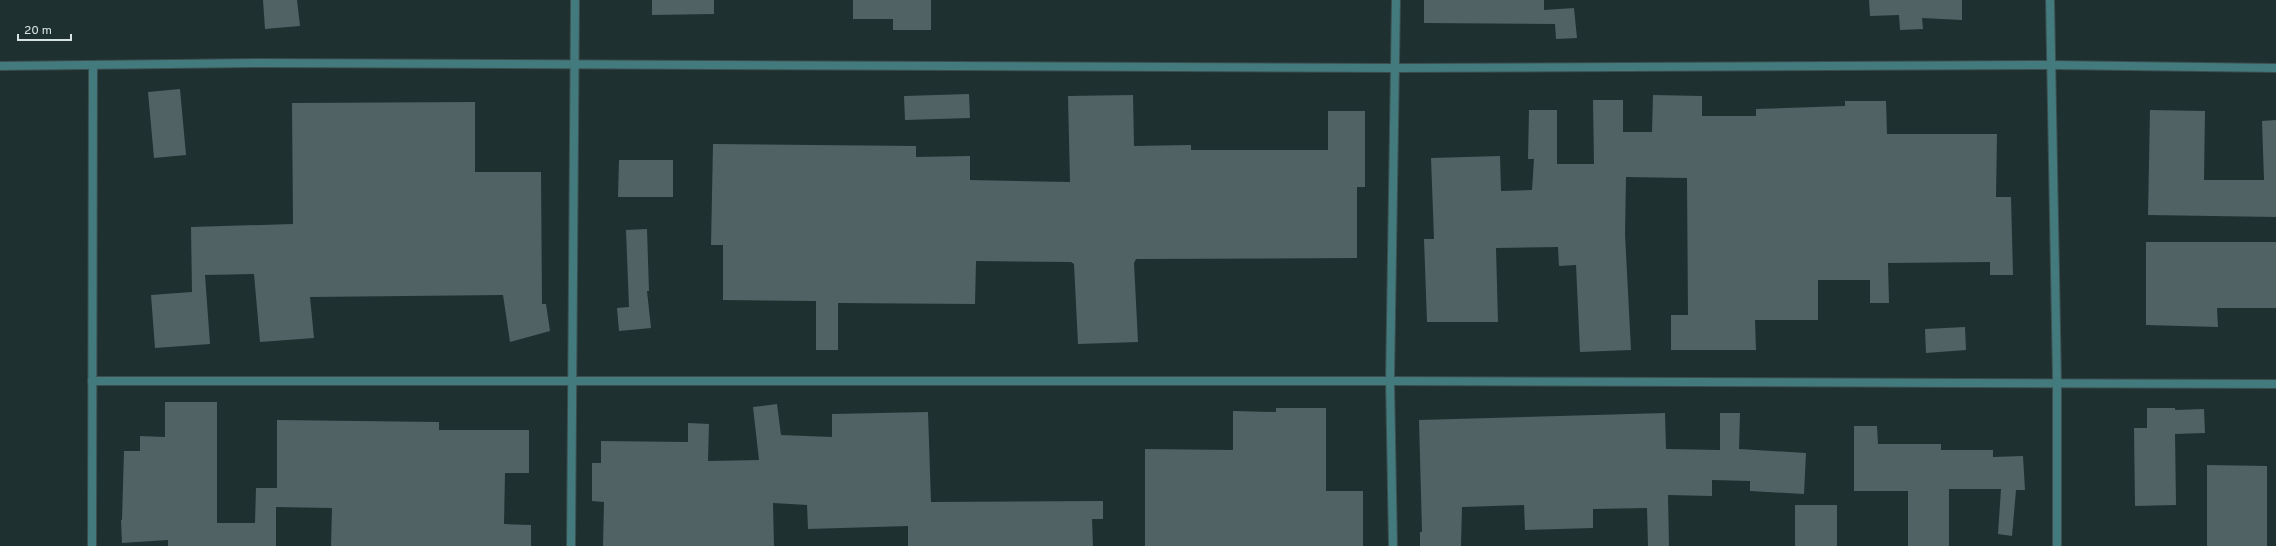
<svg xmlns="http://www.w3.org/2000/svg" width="2276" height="546" font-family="Overpass,sans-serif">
  <rect width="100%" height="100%" fill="#1f3031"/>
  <g fill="#506263">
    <path d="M 263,0 L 297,0 L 300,26 L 265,29 Z"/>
    <path d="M 652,0 L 714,0 L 714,14 L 652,15 Z"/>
    <path d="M 853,0 L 931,0 L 931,30 L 893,30 L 893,19 L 853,19 Z"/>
    <path d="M 1424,0 L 1544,0 L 1544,10 L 1574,8 L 1577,38 L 1556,39 L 1555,24 L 1424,23 Z"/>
    <path d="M 1869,0 L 1962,0 L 1962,20 L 1922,18 L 1923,29 L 1900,30 L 1899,15 L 1870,16 Z"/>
    <path d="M 180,89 L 186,155 L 154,158 L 148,92 Z"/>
    <path d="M 969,94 L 970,118 L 905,120 L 904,96 Z"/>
    <path d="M 1133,95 L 1134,146 L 1191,145 L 1191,150 L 1328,150 L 1328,111 L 1365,111 L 1365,187 L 1357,187 L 1357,258 L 1136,259 L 1134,263 L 1138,342 L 1078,344 L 1074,264 L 1071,262 L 976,261 L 975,304 L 838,303 L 838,350 L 816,350 L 816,301 L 723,300 L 723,245 L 711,245 L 713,144 L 916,146 L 916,157 L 970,156 L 970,180 L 1070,182 L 1068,96 Z"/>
    <path d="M 1653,95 L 1702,96 L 1702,116 L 1756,116 L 1756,109 L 1845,106 L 1845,101 L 1886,101 L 1887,134 L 1997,134 L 1996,197 L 2011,197 L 2013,275 L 1990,275 L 1990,262 L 1888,263 L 1889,303 L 1870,303 L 1870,280 L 1818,280 L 1818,320 L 1755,320 L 1756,350 L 1671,350 L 1671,315 L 1688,315 L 1687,178 L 1626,177 L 1625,234 L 1631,350 L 1580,352 L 1576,265 L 1559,266 L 1558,247 L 1496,248 L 1498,322 L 1427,322 L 1424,239 L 1434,239 L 1431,158 L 1500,156 L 1501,191 L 1532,190 L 1534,159 L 1528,159 L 1529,110 L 1557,110 L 1557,164 L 1594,164 L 1593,100 L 1623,100 L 1623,132 L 1652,132 Z"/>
    <path d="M 475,102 L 475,172 L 541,172 L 542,304 L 546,304 L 550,331 L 510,342 L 503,295 L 310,297 L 314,338 L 260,342 L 254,274 L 205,275 L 210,344 L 155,348 L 151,295 L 192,292 L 191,227 L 293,224 L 292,103 Z"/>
    <path d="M 2150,110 L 2205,111 L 2204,180 L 2264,180 L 2262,121 L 2276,120 L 2276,217 L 2148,215 Z"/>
    <path d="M 619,160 L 673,160 L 673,197 L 618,197 Z"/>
    <path d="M 647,229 L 649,291 L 647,291 L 651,328 L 619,331 L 617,308 L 629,307 L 626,230 Z"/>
    <path d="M 2146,242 L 2276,242 L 2276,308 L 2217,308 L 2218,327 L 2146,325 Z"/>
    <path d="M 1965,327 L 1966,350 L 1926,353 L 1925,329 Z"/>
    <path d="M 165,402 L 217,402 L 217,523 L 255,523 L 256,488 L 277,488 L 277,420 L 439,422 L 439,430 L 529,430 L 529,473 L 505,473 L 504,524 L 531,525 L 531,546 L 331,546 L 332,508 L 276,507 L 276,546 L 168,546 L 168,540 L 122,543 L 121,520 L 122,520 L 124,451 L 140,451 L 140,436 L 165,437 Z"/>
    <path d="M 777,404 L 781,435 L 832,437 L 832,414 L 928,412 L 931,502 L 1103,501 L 1103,519 L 1092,519 L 1093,546 L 908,546 L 908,526 L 808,529 L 807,505 L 773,503 L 774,546 L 603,546 L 604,502 L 592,501 L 592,463 L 601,463 L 601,441 L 688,442 L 688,423 L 709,424 L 708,461 L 759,460 L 753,407 Z"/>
    <path d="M 1276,408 L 1326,408 L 1326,491 L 1363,491 L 1363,546 L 1145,546 L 1145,449 L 1233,450 L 1233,411 L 1276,412 Z"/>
    <path d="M 2147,408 L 2175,408 L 2175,410 L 2204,409 L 2205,433 L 2175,434 L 2176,505 L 2135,506 L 2134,428 L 2147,428 Z"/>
    <path d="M 1665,413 L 1666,449 L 1720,450 L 1720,413 L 1740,413 L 1739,449 L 1806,453 L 1804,494 L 1750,491 L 1750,481 L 1712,480 L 1712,496 L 1668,495 L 1669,546 L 1648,546 L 1647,508 L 1593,509 L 1593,528 L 1525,530 L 1524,505 L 1462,507 L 1461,546 L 1420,546 L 1420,532 L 1422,532 L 1419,420 Z"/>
    <path d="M 1854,426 L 1877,426 L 1878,444 L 1941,444 L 1941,450 L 1993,450 L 1993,457 L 2023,456 L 2025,490 L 2016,490 L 2012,536 L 1998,534 L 2001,489 L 1949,489 L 1949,546 L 1908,546 L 1908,491 L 1854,491 Z"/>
    <path d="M 2207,465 L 2267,466 L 2267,546 L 2207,546 Z"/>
    <rect x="1795" y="505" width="42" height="41"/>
  </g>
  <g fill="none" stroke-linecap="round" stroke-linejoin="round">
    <defs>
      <g id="minor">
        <path d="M 0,66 L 259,63 L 1396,68 L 2051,65 L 2276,68"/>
        <path d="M 92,546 L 93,66"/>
        <path d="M 571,546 L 575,0"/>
      </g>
      <g id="tertiary">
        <path d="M 2050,0 L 2057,382 L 2057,546"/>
        <path d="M 92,381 L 1390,381 L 2276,384"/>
        <path d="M 1393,546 L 1390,381 L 1396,0"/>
      </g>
    </defs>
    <use href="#minor" stroke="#3d4d4d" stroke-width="10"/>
    <use href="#tertiary" stroke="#3d4d4d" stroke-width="10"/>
    <use href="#minor" stroke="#427a7d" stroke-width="8"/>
    <use href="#tertiary" stroke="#427a7d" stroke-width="8"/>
  </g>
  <path d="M18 34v6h53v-6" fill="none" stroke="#d8e3e3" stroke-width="2"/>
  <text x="24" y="34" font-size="12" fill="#d8e3e3" stroke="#1f3031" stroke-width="3" paint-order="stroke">20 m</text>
</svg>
